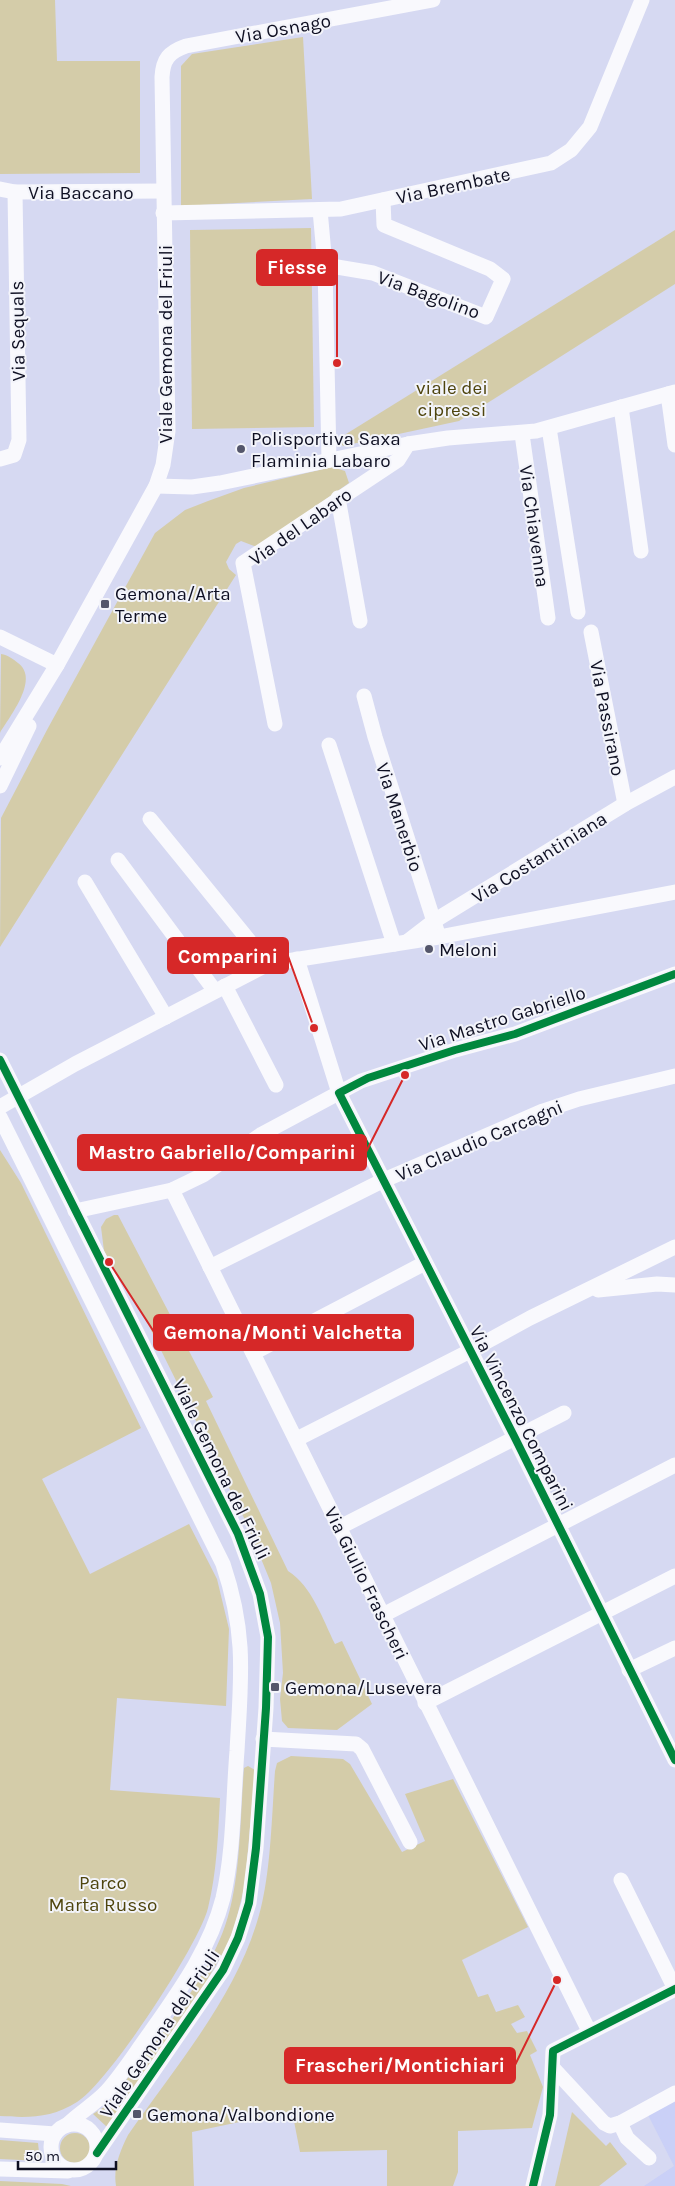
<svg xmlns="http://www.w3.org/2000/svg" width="675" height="2186" font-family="Karla,sans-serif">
  <rect width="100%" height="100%" fill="#d6d9f2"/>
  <path fill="#cad0f7" d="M 675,2101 L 675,2186 L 644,2186 L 674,2166 L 648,2115 Z"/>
  <g fill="#d4cca9">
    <path d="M 0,0 L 55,0 L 57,61 L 140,61 L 140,173 L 0,174 Z"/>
    <path d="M 303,37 L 312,199 L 181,206 L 181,66 L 192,54 Z"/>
    <path d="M 311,228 L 314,427 L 192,429 L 190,230 Z"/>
    <path d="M 675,230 L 675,284 L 459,421 L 343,446 L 338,439 Z"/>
    <path d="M 332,467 L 345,471 L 349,483 L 257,547 L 241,541 L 236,544 L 226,562 L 229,569 L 236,575 L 0,947 L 1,818 L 48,728 L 155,533 L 185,510 L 208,501 L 244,488 Z"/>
    <path d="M 1,654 C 8,655 13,659 18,663 C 40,679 10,716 0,733 Z"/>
    <path d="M 0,1150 L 21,1183 L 141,1428 L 42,1479 L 90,1574 L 189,1524 L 217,1579 L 229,1629 L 226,1706 L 117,1698 L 110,1790 L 220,1798 C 218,1835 217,1871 208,1908 C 199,1945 108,2083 77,2102 C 52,2118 29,2118 0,2116 Z"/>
    <path d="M 114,1215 L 118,1215 L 213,1397 L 206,1401 L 288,1571 C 312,1586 323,1620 335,1644 L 342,1641 L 372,1704 L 337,1730 L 288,1728 L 282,1721 L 280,1699 L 283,1673 L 280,1623 L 271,1583 L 246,1522 L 149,1326 L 104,1251 L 101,1227 L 106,1219 Z"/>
    <path d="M 291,1756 L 343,1759 L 350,1764 L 402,1852 L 425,1841 L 405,1794 L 453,1779 L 528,1927 L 462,1960 L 478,1997 L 488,1994 L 496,2012 L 518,2005 L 525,2017 L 511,2024 L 517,2033 L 527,2031 L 537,2051 L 530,2055 L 543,2087 L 532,2128 L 458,2131 L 458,2172 L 453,2186 L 387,2186 L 387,2150 L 300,2152 L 292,2111 L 192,2132 L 194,2186 L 116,2186 C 113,2168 120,2151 128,2135 C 177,2064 243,1989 262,1903 C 271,1864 272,1812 275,1771 L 277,1763 Z"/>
    <path d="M 248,1766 L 255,1770 L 245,1884 L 235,1925 L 227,1946 L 196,1999 L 107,2127 L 93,2114 L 104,2107 L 115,2095 C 152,2045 205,1984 225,1926 C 241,1881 240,1817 244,1768 Z"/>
    <path d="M 572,2112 L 606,2146 L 610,2142 L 627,2164 L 599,2186 L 555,2186 Z"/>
    <circle cx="75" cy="2148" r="15"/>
    <path d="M 0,2140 L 38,2143 L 40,2161 L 0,2159 Z"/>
    <path d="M 0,2181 L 62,2184 L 71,2186 L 0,2186 Z"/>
  </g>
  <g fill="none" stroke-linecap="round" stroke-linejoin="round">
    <g stroke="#f9f9fd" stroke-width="15">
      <path d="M 0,189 L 15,192 L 163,191"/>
      <path d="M 320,210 L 325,265 L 329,460"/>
      <path d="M 163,213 L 341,209 L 551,163 L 571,150 L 590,127 L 642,0"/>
      <path d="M 325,265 L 373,273 L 486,317 L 503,279 L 490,269 L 384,225 L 383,200"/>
      <path d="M 668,394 L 675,445"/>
      <path d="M 621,407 L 641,551"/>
      <path d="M 549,428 L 578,612"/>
      <path d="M 522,434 L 548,618"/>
      <path d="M 0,459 L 14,455 L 19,440 L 15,192"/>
      <path d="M 156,486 L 192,487 L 220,483 L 408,444 L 448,438 L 536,431 L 675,392"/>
      <path d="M 338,498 L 360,621"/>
      <path d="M 591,632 L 625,804"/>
      <path d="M 0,637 L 57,665"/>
      <path d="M 364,696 L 375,737 L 437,931"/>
      <path d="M 275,724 L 243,563 L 398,460 L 408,444"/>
      <path d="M 329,745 L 394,944"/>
      <path d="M 0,758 L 57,665 L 156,486 L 163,465 L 168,431 L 162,77 C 163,59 169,52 186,46 L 433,0"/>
      <path d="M 0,786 L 29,726"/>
      <path d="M 150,819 L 268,964"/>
      <path d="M 118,860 L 215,991"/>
      <path d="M 85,882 L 166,1017"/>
      <path d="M 408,941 L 434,921 L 625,804 L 675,777"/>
      <path d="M 297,959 L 339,1093 L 515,1438 L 675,1760"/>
      <path d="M 225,986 L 276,1085"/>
      <path d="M 0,1060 L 238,1534 L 260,1594 L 268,1637 L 266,1708 L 256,1848 L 249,1903 L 238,1938 L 223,1970 L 97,2153"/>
      <path d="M 0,1107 L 75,1064 L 268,964 L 439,937 L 675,892"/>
      <path d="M 0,1117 L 223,1564 C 247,1635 241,1678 237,1751 C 233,1799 234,1850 223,1898 C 210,1949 180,1990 150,2033 C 136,2052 123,2073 107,2091 C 95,2104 79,2113 67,2125"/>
      <path d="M 172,1190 L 589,2031"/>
      <path d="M 75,1211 L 172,1190 L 203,1175 L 262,1134 L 361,1081 L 455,1050 L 515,1034 L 675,974"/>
      <path d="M 210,1267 L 382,1181 L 543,1111 L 579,1099 L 675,1076"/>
      <path d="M 598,1290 L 657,1284 L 675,1285"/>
      <path d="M 253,1353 L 425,1263"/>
      <path d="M 297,1439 L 464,1354 L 530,1318 L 675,1247"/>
      <path d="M 340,1527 L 564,1413"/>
      <path d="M 383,1615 L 675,1465"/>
      <path d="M 629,1670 L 675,1648"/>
      <path d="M 425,1703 L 675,1576"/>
      <path d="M 263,1739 L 356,1744 L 362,1749 L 410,1842"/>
      <path d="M 621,1880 L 675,1989"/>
      <path d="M 553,2068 L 604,2123 L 610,2126 L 620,2123 L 675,2093"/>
      <path d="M 620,2123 L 627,2138 L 649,2158"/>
      <circle cx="74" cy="2147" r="23"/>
      <path d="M 0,2130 L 55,2134"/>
      <path d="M 0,2169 L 68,2171"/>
      <path d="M 533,2186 L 550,2115 L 553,2051 L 675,1989"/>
    </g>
    <defs>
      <g id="cycleway">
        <path d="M 675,974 L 515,1034 L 455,1050 L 368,1078 L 339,1093 L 515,1438 L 675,1760"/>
        <path d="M 0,1060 L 238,1534 L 260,1594 L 268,1637 L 266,1708 L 256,1848 L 249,1903 L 238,1938 L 223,1970 L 97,2153"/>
        <path d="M 533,2186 L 550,2115 L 553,2051 L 675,1989"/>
      </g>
    </defs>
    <use href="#cycleway" stroke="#f3f4fa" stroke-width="11"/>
    <use href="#cycleway" stroke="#00873e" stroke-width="8"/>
  </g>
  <g fill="#54566b" stroke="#f3f4fa" stroke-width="2">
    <circle cx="241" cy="449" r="5"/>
    <rect x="100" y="599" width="10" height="10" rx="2.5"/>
    <circle cx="429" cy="949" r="5"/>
    <rect x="270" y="1682" width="10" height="10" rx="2.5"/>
    <rect x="132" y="2109" width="10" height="10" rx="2.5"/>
  </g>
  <g text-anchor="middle" stroke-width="4" stroke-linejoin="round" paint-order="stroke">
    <g font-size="19" fill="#0e0f22" stroke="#f3f4fa">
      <text transform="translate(283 28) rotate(-10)" y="7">Via Osnago</text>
      <text transform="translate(453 185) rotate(-12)" y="7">Via Brembate</text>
      <text x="81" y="199">Via Baccano</text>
      <text transform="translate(429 294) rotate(20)" y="7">Via Bagolino</text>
      <text transform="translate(17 331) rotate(-91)" y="7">Via Sequals</text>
      <text transform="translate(165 344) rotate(-90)" y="7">Viale Gemona del Friuli</text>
      <text transform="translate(300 526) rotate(-35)" y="7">Via del Labaro</text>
      <text transform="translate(535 526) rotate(82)" y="7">Via Chiavenna</text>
      <text transform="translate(608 718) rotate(79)" y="7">Via Passirano</text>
      <text transform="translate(400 817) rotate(72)" y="7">Via Manerbio</text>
      <text transform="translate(539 857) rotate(-32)" y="7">Via Costantiniana</text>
      <text transform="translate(502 1018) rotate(-18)" y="7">Via Mastro Gabriello</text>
      <text transform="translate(479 1140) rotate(-23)" y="7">Via Claudio Carcagni</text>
      <text transform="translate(522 1418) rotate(63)" y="7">Via Vincenzo Comparini</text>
      <text transform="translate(222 1469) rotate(64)" y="7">Viale Gemona del Friuli</text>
      <text transform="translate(367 1583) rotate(64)" y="7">Via Giulio Frascheri</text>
      <text transform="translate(159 2033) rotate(-56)" y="7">Viale Gemona del Friuli</text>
    </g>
    <g font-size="19" fill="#4e440d" stroke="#f3f4fa">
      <text x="452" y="394">viale dei<tspan x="452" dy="22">cipressi</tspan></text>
      <text x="103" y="1889">Parco<tspan x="103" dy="22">Marta Russo</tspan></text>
    </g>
    <g font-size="19" fill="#0e0f22" stroke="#f3f4fa" text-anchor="start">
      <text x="251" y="445">Polisportiva Saxa<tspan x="251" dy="22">Flaminia Labaro</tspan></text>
      <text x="115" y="600">Gemona/Arta<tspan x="115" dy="22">Terme</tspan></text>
      <text x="439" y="956">Meloni</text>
      <text x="285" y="1694">Gemona/Lusevera</text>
      <text x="147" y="2121">Gemona/Valbondione</text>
    </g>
  </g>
  <path fill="none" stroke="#d62828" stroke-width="2" d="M337 363L337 267M314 1028L288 956M405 1075L366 1152M109 1262L154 1332M557 1980L515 2065"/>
  <g fill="#d62828" stroke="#f3f4fa" stroke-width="2">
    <circle cx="337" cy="363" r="5"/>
    <circle cx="314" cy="1028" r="5"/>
    <circle cx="405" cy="1075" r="5"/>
    <circle cx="109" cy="1262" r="5"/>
    <circle cx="557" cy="1980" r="5"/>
  </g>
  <g fill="#d62828" stroke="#d62828" stroke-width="2">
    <rect x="257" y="250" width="80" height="35" rx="5"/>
    <rect x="168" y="938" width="120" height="35" rx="5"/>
    <rect x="78" y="1135" width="288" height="35" rx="5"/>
    <rect x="154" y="1315" width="259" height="35" rx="5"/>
    <rect x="285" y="2048" width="230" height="35" rx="5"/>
  </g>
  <g font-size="20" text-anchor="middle" font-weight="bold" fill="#fff">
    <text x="297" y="274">Fiesse</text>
    <text x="228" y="963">Comparini</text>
    <text x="222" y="1159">Mastro Gabriello/Comparini</text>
    <text x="283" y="1339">Gemona/Monti Valchetta</text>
    <text x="400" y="2072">Frascheri/Montichiari</text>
  </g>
  <path d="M18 2161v8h98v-8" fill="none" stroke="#0e0f22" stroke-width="2.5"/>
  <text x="25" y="2161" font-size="15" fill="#0e0f22" stroke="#f3f4fa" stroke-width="4" paint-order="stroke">50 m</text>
</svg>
